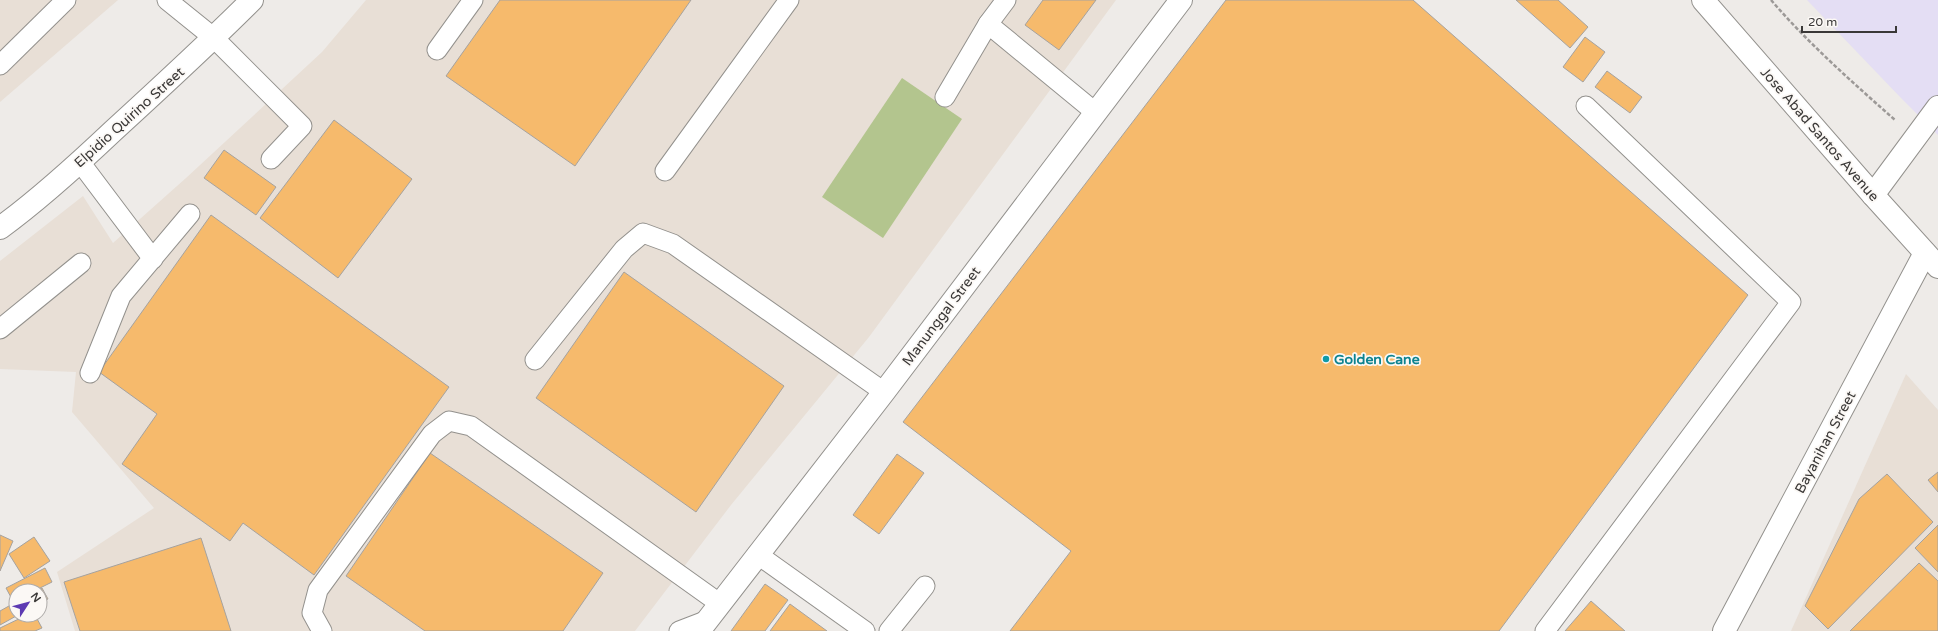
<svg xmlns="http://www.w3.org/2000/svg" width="1938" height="631" font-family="'Varela Round',sans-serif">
  <rect width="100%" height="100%" fill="#eeebe8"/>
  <path fill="#e4def4" d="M 1807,0 L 1938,0 L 1938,135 L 1902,99 Z"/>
  <g fill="#e8dfd6">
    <path d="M 0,0 L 118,0 L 0,102 Z"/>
    <path d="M 366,0 L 1116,0 L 869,337 L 731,505 L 635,631 L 75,631 L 57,572 L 154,508 L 72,412 L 76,372 L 0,369 L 0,261 L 83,196 L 113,243 L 186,178 L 322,52 Z"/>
    <path d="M 1906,374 L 1938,410 L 1938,631 L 1791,631 Z"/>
  </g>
  <path fill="#b3c58e" d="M 902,78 L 962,119 L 883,238 L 822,197 Z"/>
  <g fill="#f6ba6c" stroke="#a5a29f">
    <path d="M 500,0 L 691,0 L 575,166 L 446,76 Z"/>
    <path d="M 1043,0 L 1096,0 L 1059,50 L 1025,25 Z"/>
    <path d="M 1226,0 L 1413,0 L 1748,295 L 1499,631 L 1010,631 L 1071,551 L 903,422 Z"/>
    <path d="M 1516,0 L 1558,0 L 1588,27 L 1570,48 Z"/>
    <path d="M 1585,37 L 1605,52 L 1583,82 L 1563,67 Z"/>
    <path d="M 1607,71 L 1642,97 L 1630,113 L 1595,87 Z"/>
    <path d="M 334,120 L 412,179 L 338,278 L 260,218 Z"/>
    <path d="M 224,150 L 276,187 L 256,215 L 204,178 Z"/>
    <path d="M 211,215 L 449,387 L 314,575 L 243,523 L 230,541 L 122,464 L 157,414 L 99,372 Z"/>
    <path d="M 624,272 L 784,386 L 696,512 L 536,398 Z"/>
    <path d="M 430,453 L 603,573 L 563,631 L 425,631 L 346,576 Z"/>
    <path d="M 897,454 L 924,473 L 879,534 L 853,515 Z"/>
    <path d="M 1938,472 L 1938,492 L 1928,480 Z"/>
    <path d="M 1887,474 L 1933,522 L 1828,629 L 1805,606 L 1859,499 Z"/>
    <path d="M 1938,525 L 1938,572 L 1915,548 Z"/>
    <path d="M 0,535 L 13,541 L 0,571 Z"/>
    <path d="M 34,537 L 50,561 L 24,578 L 9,554 Z"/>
    <path d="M 201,538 L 231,631 L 80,631 L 64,582 Z"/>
    <path d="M 1919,563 L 1938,581 L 1938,631 L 1850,631 Z"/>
    <path d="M 45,568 L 52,582 L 34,591 L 16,591 L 16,600 L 13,601 L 6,588 Z"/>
    <path d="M 765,584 L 788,600 L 765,631 L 731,631 Z"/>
    <path d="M 42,588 L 48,599 L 40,603 L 40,591 L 37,591 Z"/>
    <path d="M 1591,601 L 1625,631 L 1565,631 Z"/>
    <path d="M 16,602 L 16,615 L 18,615 L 0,625 L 0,611 Z"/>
    <path d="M 790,604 L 827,631 L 770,631 Z"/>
    <path d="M 27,615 L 35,615 L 42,628 L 35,631 L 0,631 L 0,628 Z"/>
  </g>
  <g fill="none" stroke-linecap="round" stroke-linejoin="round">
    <defs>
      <g id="service">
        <path d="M 167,0 L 214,38 L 302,126 L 271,159"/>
        <path d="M 988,24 L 1006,0"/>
        <path d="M 437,50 L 473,0"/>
        <path d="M 0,65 L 66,0"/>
        <path d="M 945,97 L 988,24 L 1095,112"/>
        <path d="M 80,162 L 153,259"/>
        <path d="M 665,171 L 789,0"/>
        <path d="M 0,329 L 81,263"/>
        <path d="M 535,360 L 624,249 L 643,233 L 673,244 L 884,392"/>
        <path d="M 90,373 L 121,296 L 190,214"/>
        <path d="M 757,554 L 865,631"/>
        <path d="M 322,631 L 312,613 L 318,590 L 432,434 L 449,421 L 471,426 L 719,603"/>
        <path d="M 679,631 L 705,621"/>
        <path d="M 889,631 L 925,586"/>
        <path d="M 1545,631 L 1791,302 L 1586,106"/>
      </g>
      <g id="minor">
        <path d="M 1873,195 L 1938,107"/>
        <path d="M 699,631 L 884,392 L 1181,0"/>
        <path d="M 1724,631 L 1925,253"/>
      </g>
      <path id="tertiary" d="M 0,228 C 40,199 77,165 113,131 C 160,88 207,45 252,0"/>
      <path id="secondary" d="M 1703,0 L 1873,195 L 1938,267"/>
    </defs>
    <use href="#service" stroke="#93918d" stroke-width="21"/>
    <use href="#minor" stroke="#93918d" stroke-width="24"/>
    <use href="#tertiary" stroke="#93918d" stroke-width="24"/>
    <use href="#secondary" stroke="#93918d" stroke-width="24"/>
    <path stroke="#9c9997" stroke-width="2.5" stroke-dasharray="4 2" stroke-linecap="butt" d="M 1771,0 C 1808,43 1852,82 1895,120"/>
    <use href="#service" stroke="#fff" stroke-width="19"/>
    <use href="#minor" stroke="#fff" stroke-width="22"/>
    <use href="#tertiary" stroke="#fff" stroke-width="22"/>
    <use href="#secondary" stroke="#fff" stroke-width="22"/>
  </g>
  <circle fill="#0f9aa8" stroke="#fbf8f5" stroke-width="1.5" cx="1326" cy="359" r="4"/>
  <g text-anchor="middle" stroke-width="3.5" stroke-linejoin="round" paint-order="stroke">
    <g font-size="14" fill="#3a3837" stroke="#fbf8f5">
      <text transform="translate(129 117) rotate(-42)" y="5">Elpidio Quirino Street</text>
      <text transform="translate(1820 134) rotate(49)" y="5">Jose Abad Santos Avenue</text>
      <text transform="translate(941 316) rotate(-53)" y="5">Manunggal Street</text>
      <text transform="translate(1825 442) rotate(-62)" y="5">Bayanihan Street</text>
    </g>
    <g font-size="14" font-weight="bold" fill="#0d838f" stroke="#fbf8f5" text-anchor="start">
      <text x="1334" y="364">Golden Cane</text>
    </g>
  </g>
  <g transform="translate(28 603) rotate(54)"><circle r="19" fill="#fbf8f5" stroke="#aeaba9"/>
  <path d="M0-3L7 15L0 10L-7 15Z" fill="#5d3ab2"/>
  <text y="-6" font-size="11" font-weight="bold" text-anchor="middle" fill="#3a3837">N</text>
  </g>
  <path d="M1802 26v6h94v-6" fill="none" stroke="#3a3837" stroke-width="2"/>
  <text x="1808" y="26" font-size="12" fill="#3a3837" stroke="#fbf8f5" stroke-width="3" paint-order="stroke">20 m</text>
</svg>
